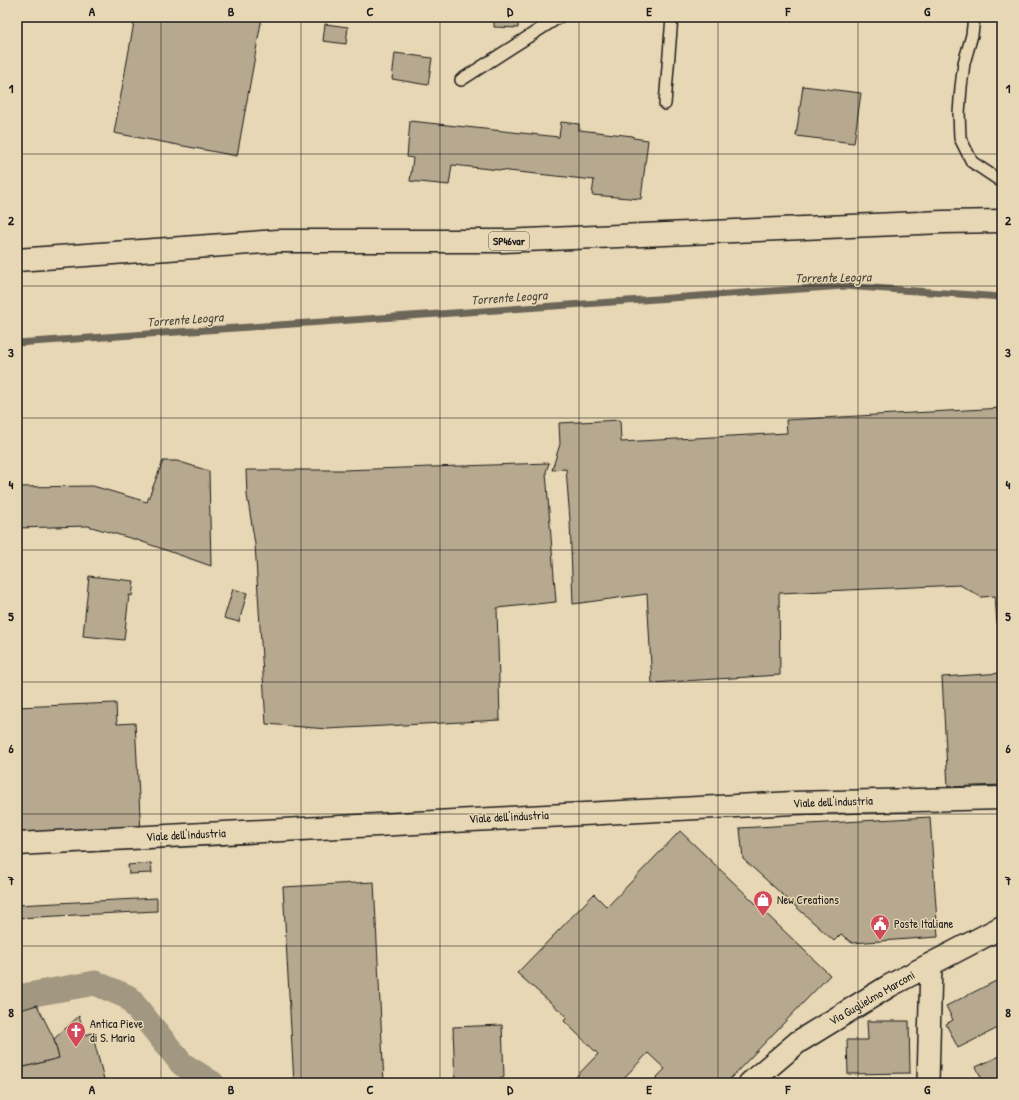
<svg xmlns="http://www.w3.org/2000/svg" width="1019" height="1100" font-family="'Patrick Hand',sans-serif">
  <rect width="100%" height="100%" fill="#e8d7b4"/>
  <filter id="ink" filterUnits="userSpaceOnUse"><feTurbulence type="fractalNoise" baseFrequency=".025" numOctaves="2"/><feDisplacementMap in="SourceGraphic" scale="8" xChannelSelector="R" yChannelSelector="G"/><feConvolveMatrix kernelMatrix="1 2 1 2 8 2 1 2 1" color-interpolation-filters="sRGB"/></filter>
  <g filter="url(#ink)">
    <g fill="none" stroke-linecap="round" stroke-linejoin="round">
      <path stroke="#6c6658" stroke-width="7" d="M 17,343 L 844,286 L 1002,297"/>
      <path stroke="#a29780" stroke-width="25" d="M 17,997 L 95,983 L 128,997 L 182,1064 L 212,1083"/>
    </g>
    <g fill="#b6a98f" stroke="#1c1c1c">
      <path d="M 135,17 L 262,17 L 237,156 L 114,133 Z"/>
      <path d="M 494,17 L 518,17 L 518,28 L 494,27 Z"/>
      <path d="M 325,24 L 348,27 L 346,44 L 323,41 Z"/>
      <path d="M 395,53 L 432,58 L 428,85 L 392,79 Z"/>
      <path d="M 803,86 L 861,93 L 854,143 L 796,136 Z"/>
      <path d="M 410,121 L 559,137 L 561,122 L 579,124 L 579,130 L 633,136 L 633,138 L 648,140 L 641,199 L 592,195 L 594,180 L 452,165 L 449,185 L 410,181 L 413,158 L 407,157 Z"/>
      <path d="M 1002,408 L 1002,623 L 997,623 L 995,596 L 981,597 L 960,585 L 779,593 L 780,675 L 652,683 L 647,594 L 573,604 L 570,520 L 566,469 L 552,470 L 560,444 L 559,423 L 620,420 L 621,442 L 787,433 L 786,420 Z"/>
      <path d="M 163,461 L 177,461 L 209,471 L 211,566 L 137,540 L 88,526 L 17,528 L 17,487 L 93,486 L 147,502 Z"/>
      <path d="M 549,463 L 546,472 L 556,602 L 497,608 L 500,720 L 327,729 L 266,724 L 255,544 L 247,495 L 246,470 L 344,470 Z"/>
      <path d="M 89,576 L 134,581 L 132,596 L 129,595 L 124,640 L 83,636 Z"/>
      <path d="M 233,589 L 247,593 L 239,622 L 224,618 Z"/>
      <path d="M 1002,673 L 1002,785 L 948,787 L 942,677 Z"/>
      <path d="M 116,703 L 117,724 L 135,723 L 141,833 L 17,839 L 17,707 Z"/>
      <path d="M 930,817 L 938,937 L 852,943 L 841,934 L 834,941 L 743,859 L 740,828 Z"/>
      <path d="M 680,831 L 830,975 L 726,1083 L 651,1083 L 665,1069 L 648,1053 L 619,1083 L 570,1083 L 598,1054 L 564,1021 L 567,1017 L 517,973 L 594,894 L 607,907 Z"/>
      <path d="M 151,863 L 152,873 L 129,874 L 128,865 Z"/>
      <path d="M 374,882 L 384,1083 L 294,1083 L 283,887 Z"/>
      <path d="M 157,898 L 157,911 L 17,918 L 17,905 Z"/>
      <path d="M 1000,979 L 1002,983 L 1002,1026 L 958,1048 L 946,1024 L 953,1020 L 946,1006 Z"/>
      <path d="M 37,1005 L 54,1039 L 59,1058 L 17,1069 L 17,1011 Z"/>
      <path d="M 79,1016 L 85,1035 L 92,1033 L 105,1083 L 17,1083 L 17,1069 L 59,1058 L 54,1039 Z"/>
      <path d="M 867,1021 L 909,1021 L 910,1073 L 848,1074 L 847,1040 L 868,1040 Z"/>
      <path d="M 502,1025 L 504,1077 L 500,1079 L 484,1083 L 455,1083 L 453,1027 Z"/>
      <path d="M 1002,1055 L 1002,1083 L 984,1083 L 976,1067 Z"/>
    </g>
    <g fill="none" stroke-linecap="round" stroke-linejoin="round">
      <defs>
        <g id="lane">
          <path d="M 974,17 L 972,35 L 964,63 L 961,87 L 959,113 L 960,138 L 972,162 L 1002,182"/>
          <path d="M 461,80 L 559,17"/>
          <path d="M 665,104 L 672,17"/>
        </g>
        <path id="street" d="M 928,1083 L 931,964"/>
        <g id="secondary">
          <path d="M 17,844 L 793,803 L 1002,798"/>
          <path d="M 750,1083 L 798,1042 L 889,986 L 1002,927"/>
        </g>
        <path id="primary" d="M 17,260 L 278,241 L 503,241 L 943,222 L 1002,221"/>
      </defs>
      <use href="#lane" stroke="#1c1c1c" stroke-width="14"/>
      <use href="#street" stroke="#1c1c1c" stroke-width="24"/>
      <use href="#secondary" stroke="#1c1c1c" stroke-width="25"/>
      <use href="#primary" stroke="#1c1c1c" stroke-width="25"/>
      <use href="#lane" stroke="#e8d7b4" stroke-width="11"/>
      <use href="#street" stroke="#e8d7b4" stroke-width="21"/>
      <use href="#secondary" stroke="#e8d7b4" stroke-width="22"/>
      <use href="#primary" stroke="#e8d7b4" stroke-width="22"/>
    </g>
  </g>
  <path fill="none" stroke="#1c1c1c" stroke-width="1" stroke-opacity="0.55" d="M 161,17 L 161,1083M 301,17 L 301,1083M 440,17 L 440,1083M 579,17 L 579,1083M 718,17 L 718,1083M 858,17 L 858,1083M 17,154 L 1002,154M 17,286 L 1002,286M 17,418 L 1002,418M 17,550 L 1002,550M 17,682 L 1002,682M 17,814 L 1002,814M 17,946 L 1002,946"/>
  <defs>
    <symbol id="shop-pin" viewBox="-11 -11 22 30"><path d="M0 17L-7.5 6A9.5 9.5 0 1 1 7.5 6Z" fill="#d1495b" stroke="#e8d7b4"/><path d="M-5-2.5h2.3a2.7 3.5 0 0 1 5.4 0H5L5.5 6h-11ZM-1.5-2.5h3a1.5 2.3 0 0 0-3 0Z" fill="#fff"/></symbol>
    <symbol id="civic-pin" viewBox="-11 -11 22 30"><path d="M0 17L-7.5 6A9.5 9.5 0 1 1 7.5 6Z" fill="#d1495b" stroke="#e8d7b4"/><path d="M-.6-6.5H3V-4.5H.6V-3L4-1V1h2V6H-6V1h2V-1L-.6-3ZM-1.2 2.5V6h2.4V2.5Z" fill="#fff"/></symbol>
    <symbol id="church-pin" viewBox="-11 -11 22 30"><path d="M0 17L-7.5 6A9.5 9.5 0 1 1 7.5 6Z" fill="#d1495b" stroke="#e8d7b4"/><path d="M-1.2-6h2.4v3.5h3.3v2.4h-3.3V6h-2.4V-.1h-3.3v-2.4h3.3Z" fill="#fff"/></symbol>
  </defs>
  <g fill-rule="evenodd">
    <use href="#shop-pin" x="752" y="889" width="22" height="30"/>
    <use href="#civic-pin" x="869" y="913" width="22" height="30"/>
    <use href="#church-pin" x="65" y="1020" width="22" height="30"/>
  </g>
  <g text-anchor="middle" stroke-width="3" stroke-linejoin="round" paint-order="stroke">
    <rect fill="#e8d7b4" stroke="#59544a" stroke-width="1" x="489" y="232" width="40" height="18" rx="3"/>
    <g font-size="11" font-weight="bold" fill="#1c1c1c">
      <text x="509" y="245">SP46var</text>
    </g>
    <g font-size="12" fill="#1c1c1c" stroke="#e8d7b4">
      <text transform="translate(833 802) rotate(-2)" y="4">Viale dell'industria</text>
      <text transform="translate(509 817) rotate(-3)" y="4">Viale dell'industria</text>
      <text transform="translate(186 835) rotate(-3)" y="4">Viale dell'industria</text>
      <text transform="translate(872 998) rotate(-30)" y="4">Via Guglielmo Marconi</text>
    </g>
    <g font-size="12" fill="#1c1c1c" stroke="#e8d7b4" text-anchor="start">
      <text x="777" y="904">New Creations</text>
      <text x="894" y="928">Poste Italiane</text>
      <text x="90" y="1028">Antica Pieve<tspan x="90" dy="14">di S. Maria</tspan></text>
    </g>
    <g font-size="13" font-style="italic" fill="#4b473f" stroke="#e8d7b4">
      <text transform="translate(833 277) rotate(-1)" y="5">Torrente Leogra</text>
      <text transform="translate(509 297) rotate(-4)" y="5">Torrente Leogra</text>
      <text transform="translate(185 319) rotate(-4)" y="5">Torrente Leogra</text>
    </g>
  </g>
  <rect width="1019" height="1100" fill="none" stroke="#e8d7b4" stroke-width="44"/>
  <rect x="22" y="22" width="975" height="1056" fill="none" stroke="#1c1c1c" stroke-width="1.5"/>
  <g font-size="13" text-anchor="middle" font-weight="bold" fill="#1c1c1c">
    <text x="92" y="16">A</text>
    <text x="231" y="16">B</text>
    <text x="370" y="16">C</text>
    <text x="510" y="16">D</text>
    <text x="649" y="16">E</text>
    <text x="788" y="16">F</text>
    <text x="927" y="16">G</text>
    <text x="11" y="93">1</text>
    <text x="1008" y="93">1</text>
    <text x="11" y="225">2</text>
    <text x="1008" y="225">2</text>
    <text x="11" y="357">3</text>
    <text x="1008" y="357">3</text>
    <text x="11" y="489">4</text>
    <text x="1008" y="489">4</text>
    <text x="11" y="621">5</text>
    <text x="1008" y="621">5</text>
    <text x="11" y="753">6</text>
    <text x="1008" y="753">6</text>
    <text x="11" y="885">7</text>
    <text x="1008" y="885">7</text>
    <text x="11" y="1017">8</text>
    <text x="1008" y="1017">8</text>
    <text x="92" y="1094">A</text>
    <text x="231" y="1094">B</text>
    <text x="370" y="1094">C</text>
    <text x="510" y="1094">D</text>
    <text x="649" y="1094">E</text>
    <text x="788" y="1094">F</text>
    <text x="927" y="1094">G</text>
  </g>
</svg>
